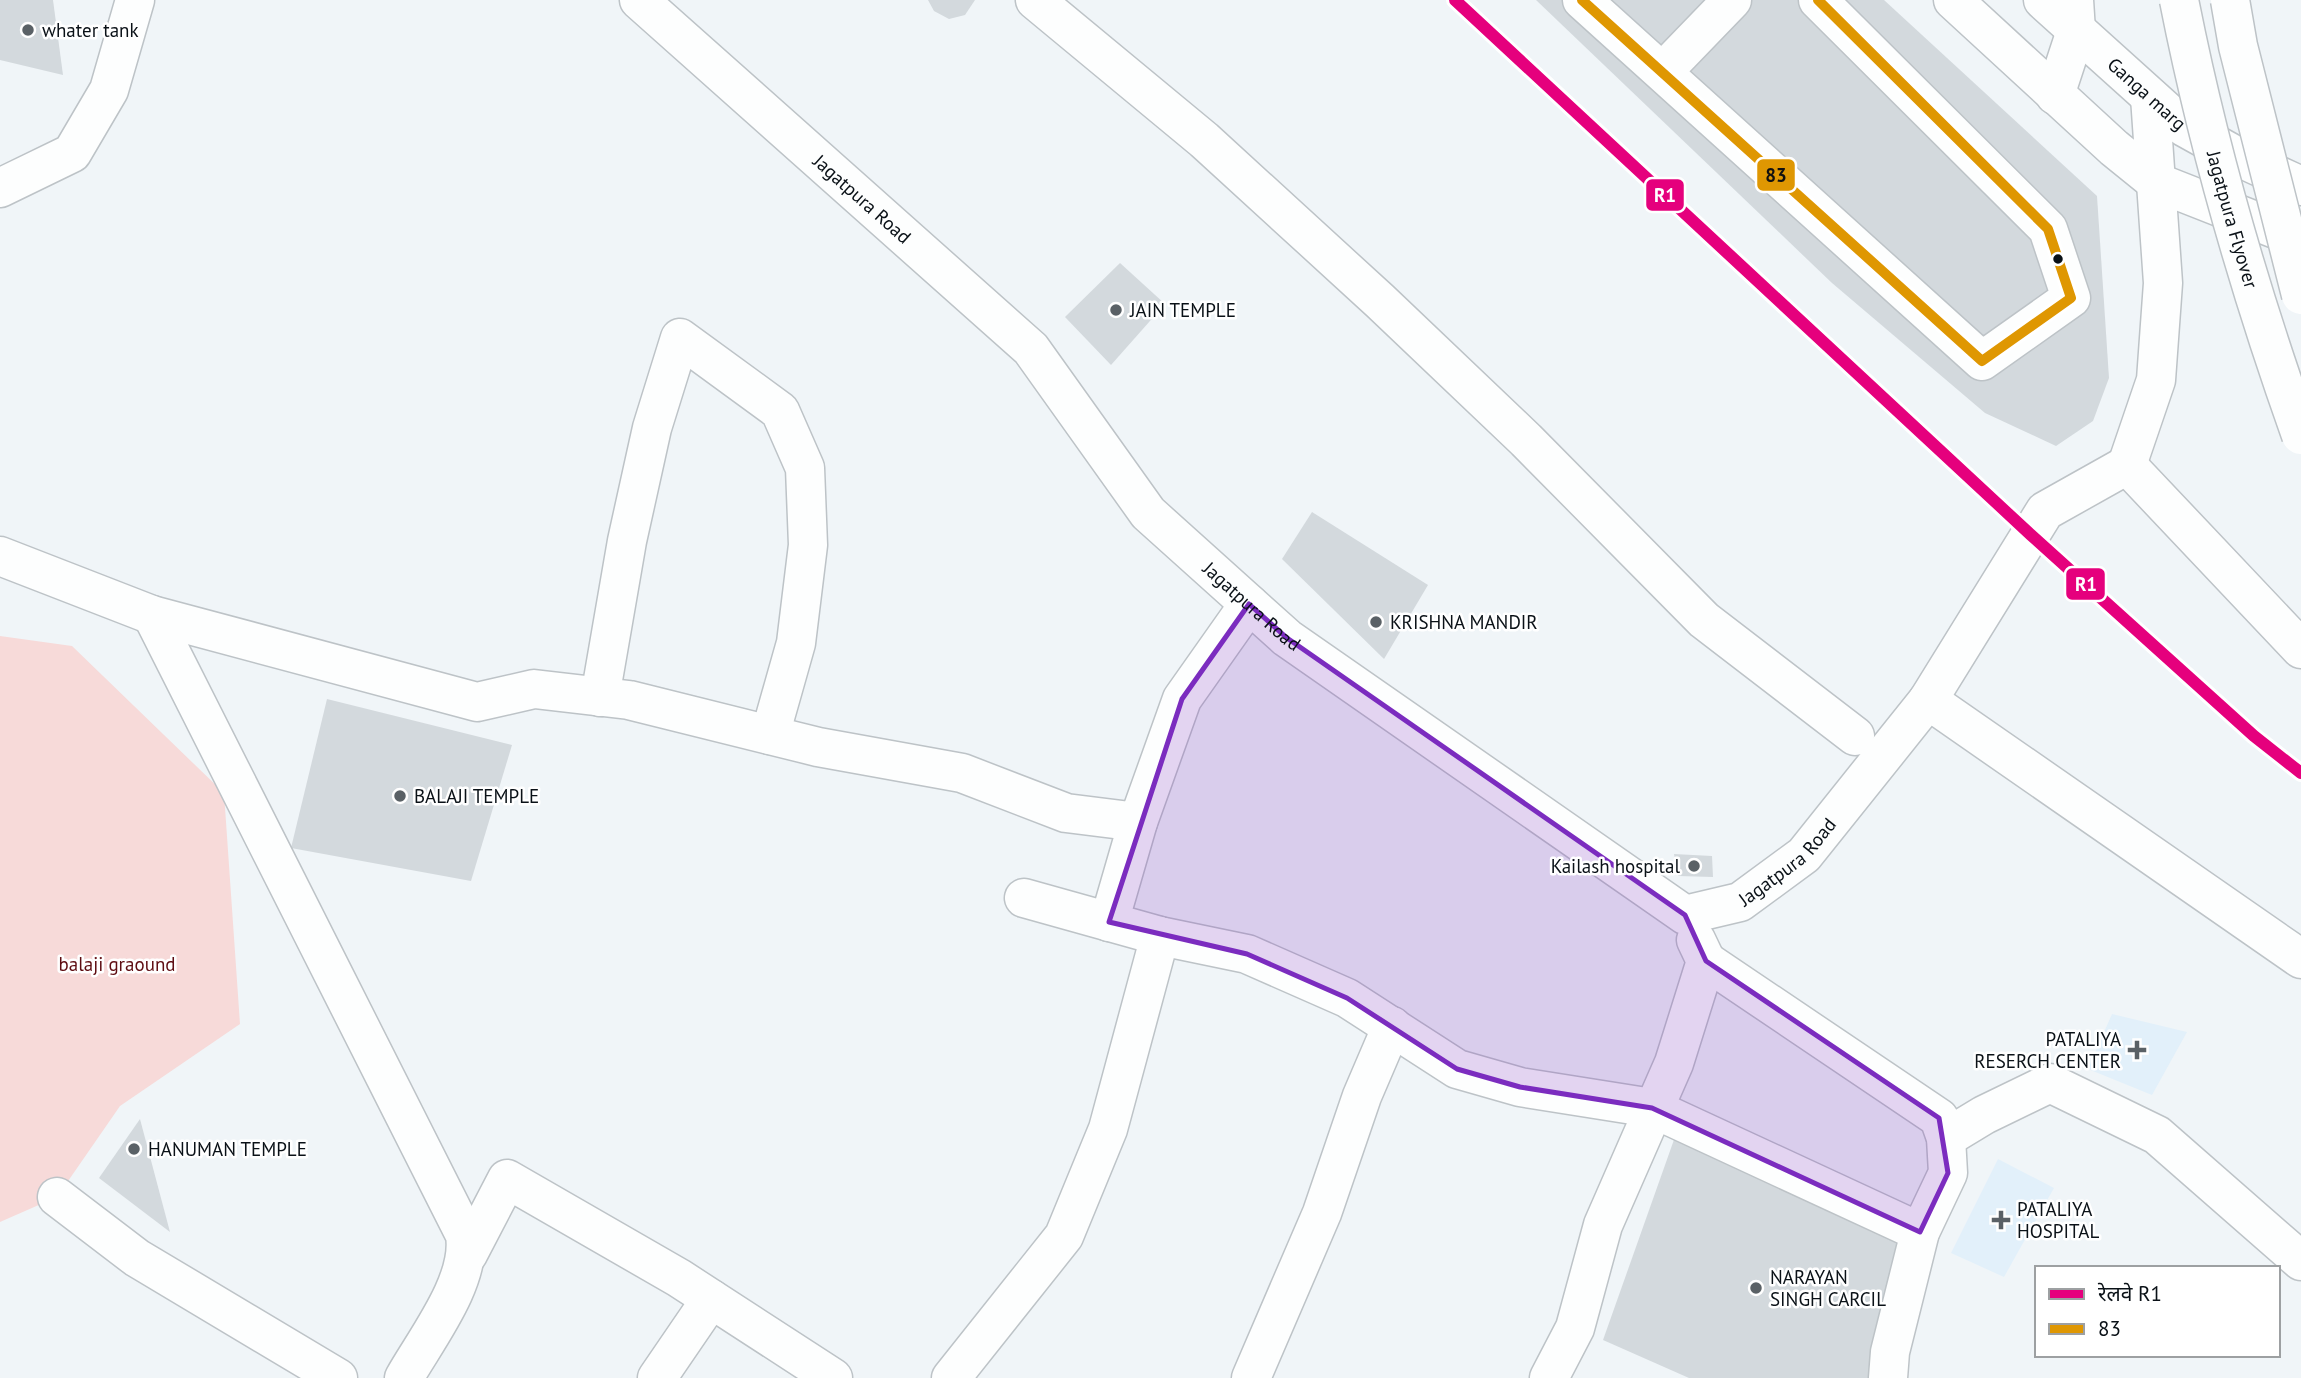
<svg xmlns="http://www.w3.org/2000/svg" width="2301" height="1378" font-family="'PT Sans','Noto Sans Devanagari',sans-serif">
  <rect width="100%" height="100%" fill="#f0f5f8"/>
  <g fill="#e2f0fa">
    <path d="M 2112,1014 L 2187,1032 L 2152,1095 L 2088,1069 Z"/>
    <path d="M 1998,1159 L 2054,1188 L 2004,1277 L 1951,1253 Z"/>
  </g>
  <path fill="#f7dad9" d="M 0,636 L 72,646 L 224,793 L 240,1024 L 120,1106 L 57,1197 L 0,1222 Z"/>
  <g fill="#d3d9dd">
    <path d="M 0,0 L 53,0 L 63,75 L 0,60 Z"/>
    <path d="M 928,0 L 975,0 L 965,15 L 949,19 L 934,11 Z"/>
    <path d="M 1536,0 L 1884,0 L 2097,196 L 2109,378 L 2093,421 L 2056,446 L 1985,413 L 1832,283 Z"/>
    <path d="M 1120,263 L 1165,304 L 1111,365 L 1065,317 Z"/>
    <path d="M 1312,512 L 1428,585 L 1384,659 L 1282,559 Z"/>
    <path d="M 327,699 L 512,745 L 471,881 L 291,848 Z"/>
    <path d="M 1674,854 L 1712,856 L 1713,877 L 1678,876 Z"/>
    <path d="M 140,1119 L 170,1232 L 99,1178 Z"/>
    <path d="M 1676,1134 L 1902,1237 L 1872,1378 L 1689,1378 L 1603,1340 Z"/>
  </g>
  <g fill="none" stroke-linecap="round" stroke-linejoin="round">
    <defs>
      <g id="minor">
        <path id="s1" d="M 639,0 L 1031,349 L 1148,513 L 1287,638 L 1685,915 L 1740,902 L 1804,855 L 1928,700 L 2301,959"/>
        <path d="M 1035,0 L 1204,140 L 1380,301 L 1526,440 L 1704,620 L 1855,736"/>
        <path d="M 1582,0 L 1982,361 L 2071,298 L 2048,229 L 1818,0"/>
        <path d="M 1675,59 L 1732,0"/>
        <path d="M 2055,95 L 2076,31 L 2074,0"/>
        <path d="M 0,188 L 72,153 L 109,90 L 135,0"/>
        <path d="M 2127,465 L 2156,380 L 2163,283 L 2150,97"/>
        <path d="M 2127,465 L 2301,649"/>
        <path d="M 0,556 L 152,615 L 477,702 L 534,689 L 629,700 L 818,747 L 962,773 L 1066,813 L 1138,822"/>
        <path d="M 152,615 L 465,1235 C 472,1281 426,1339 404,1378"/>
        <path d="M 600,697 L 627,541 L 652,428 L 680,338 L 780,411 L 805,468 L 808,545 L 796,643 L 770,735"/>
        <path d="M 1928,700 L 2045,511 L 2127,465"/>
        <path d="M 1024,898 L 1160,936 L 1247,954 L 1347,998 L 1457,1069 L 1520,1087 L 1652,1108 L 1920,1232"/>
        <path d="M 1109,922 L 1138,822 L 1182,699 L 1249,604"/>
        <path d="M 1706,961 L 1939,1118 L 1946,1138 L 1948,1173 L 1920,1232 L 1890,1352 L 1888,1378"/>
        <path d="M 1946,1138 L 1984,1115 L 2050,1083 L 2157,1135 L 2301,1261"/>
        <path d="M 57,1197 L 137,1258 L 338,1378"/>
        <path d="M 468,1254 L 507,1179 L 679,1278 L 833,1378"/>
        <path d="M 657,1378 L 711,1299"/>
        <path d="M 951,1378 L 1064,1236 L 1108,1129 L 1160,936"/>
        <path d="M 1251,1378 L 1322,1213 L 1362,1096 L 1392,1026"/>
        <path d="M 1549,1378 L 1575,1328 L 1603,1225 L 1674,1063 L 1706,961 L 1696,940"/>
      </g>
      <g id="major">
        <path d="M 1953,0 L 2114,148 L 2156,182 L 2301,239"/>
        <path id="s2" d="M 2043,0 L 2184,127 L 2238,157 L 2301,186"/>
      </g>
    </defs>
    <use href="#minor" stroke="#bdc3c7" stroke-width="41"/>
    <use href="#major" stroke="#bdc3c7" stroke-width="41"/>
    <use href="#minor" stroke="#fdfefe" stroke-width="38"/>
    <use href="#major" stroke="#fdfefe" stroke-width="38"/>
    <defs>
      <g id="major-bridge">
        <path id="s3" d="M 2179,0 C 2208,147 2251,295 2301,435"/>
        <path d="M 2230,0 L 2238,46 L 2301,295"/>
      </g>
    </defs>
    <use href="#major-bridge" stroke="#bdc3c7" stroke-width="41" stroke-linecap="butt"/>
    <use href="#major-bridge" stroke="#fdfefe" stroke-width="38"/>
    <defs>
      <path id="bus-1" d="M 1582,0 L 1982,361 L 2071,298 L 2048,229 L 1818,0"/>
    </defs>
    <use href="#bus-1" stroke="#fff" stroke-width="16"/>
    <use href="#bus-1" stroke="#df9702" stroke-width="10"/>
    <defs>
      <path id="rail-1" d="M 1455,0 L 2031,535 L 2254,736 L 2301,773"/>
    </defs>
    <use href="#rail-1" stroke="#fff" stroke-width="18"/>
    <use href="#rail-1" stroke="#e5007d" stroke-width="12"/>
  </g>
  <path fill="#7b2cbf" fill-opacity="0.2" stroke="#7b2cbf" stroke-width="5" stroke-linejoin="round" d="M 1249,604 L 1287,638 L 1685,915 L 1706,961 L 1939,1118 L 1948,1173 L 1920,1232 L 1652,1108 L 1520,1087 L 1457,1069 L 1347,998 L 1247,954 L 1109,922 L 1182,699 Z"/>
  <g fill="#5a6166" stroke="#fff" stroke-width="2.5">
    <circle cx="28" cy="30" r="7"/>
    <circle cx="1116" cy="310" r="7"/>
    <circle cx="1376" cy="622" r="7"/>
    <circle cx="400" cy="796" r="7"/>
    <circle cx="1694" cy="866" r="7"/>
    <path d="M2133.5 1039.5h7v7h7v7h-7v7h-7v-7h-7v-7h7z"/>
    <circle cx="134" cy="1149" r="7"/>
    <path d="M1997.5 1209.5h7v7h7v7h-7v7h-7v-7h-7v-7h7z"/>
    <circle cx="1756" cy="1288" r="7"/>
  </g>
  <circle fill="#0a1117" stroke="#fff" stroke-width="2.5" cx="2058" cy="259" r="6"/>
  <g text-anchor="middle" stroke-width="5" stroke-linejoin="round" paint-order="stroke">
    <g font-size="19" fill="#0a1117" stroke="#fff" text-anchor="start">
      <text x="42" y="37">whater tank</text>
      <text x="1130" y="317">JAIN TEMPLE</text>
      <text x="1390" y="629">KRISHNA MANDIR</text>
      <text x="414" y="803">BALAJI TEMPLE</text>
      <text x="1680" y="873" text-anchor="end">Kailash hospital</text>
      <text x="2121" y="1046" text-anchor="end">PATALIYA<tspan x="2121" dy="22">RESERCH CENTER</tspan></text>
      <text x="148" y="1156">HANUMAN TEMPLE</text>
      <text x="2017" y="1216">PATALIYA<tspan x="2017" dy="22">HOSPITAL</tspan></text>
      <text x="1770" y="1284">NARAYAN<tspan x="1770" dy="22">SINGH CARCIL</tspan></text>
    </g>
    <g font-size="19" fill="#0a1117" stroke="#fff">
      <text dy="7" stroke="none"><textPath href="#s2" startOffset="140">Ganga marg</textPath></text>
      <text dy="7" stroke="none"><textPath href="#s1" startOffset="299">Jagatpura Road</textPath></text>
      <text dy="7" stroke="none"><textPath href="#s3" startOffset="226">Jagatpura Flyover</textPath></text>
      <text dy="7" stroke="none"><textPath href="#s1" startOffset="866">Jagatpura Road</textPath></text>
      <text dy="7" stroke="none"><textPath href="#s1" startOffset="1517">Jagatpura Road</textPath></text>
    </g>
    <g font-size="19" fill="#5e0d12" stroke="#fff">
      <text x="117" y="971">balaji graound</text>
    </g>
  </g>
  <g stroke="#fff" stroke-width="2.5">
    <rect x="1756" y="158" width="40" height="34" rx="7" fill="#df9702"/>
    <rect x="1645" y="178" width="40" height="34" rx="7" fill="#e5007d"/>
    <rect x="2065" y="567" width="41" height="34" rx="7" fill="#e5007d"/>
  </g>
  <g font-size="19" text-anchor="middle" font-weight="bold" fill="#fff">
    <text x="1665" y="202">R1</text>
    <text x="2086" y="591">R1</text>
  </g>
  <g font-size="19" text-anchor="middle" font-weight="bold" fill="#111">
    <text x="1776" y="182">83</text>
  </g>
  <rect x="2035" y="1266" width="245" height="91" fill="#ffffff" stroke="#9da0a2" stroke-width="2"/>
  <rect x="2049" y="1289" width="35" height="10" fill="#e5007d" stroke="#9da0a2" stroke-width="2"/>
  <text x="2098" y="1301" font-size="21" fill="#0a1117">रेलवे R1</text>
  <rect x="2049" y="1324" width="35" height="10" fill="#df9702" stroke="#9da0a2" stroke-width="2"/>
  <text x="2098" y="1336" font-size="21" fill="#0a1117">83</text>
</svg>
